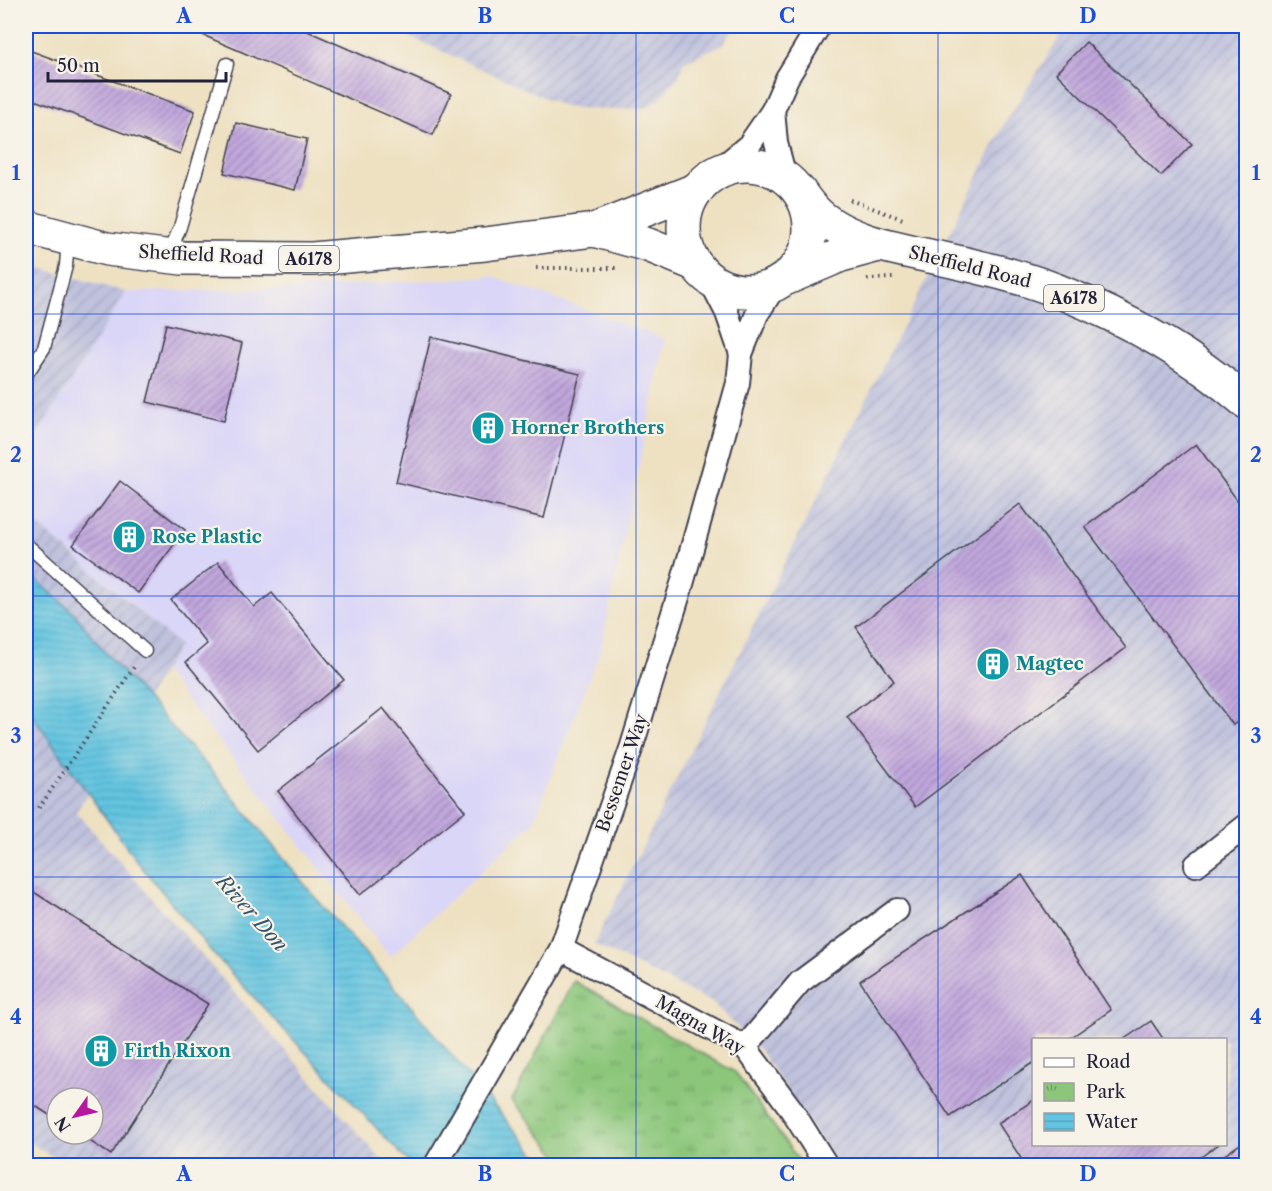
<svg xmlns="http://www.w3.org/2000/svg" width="1272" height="1191" font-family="'Libre Caslon Text',serif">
  <defs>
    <pattern id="industrial-furrows" width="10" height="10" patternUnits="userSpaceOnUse" patternTransform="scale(1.5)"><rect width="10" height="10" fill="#c0c2dd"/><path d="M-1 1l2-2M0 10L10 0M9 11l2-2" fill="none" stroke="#a5a6bf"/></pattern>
    <pattern id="park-tufts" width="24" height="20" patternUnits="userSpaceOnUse" patternTransform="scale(1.5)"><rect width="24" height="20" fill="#8bc67a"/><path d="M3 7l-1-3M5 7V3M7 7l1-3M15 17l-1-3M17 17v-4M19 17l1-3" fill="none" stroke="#71a065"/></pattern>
    <pattern id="water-rules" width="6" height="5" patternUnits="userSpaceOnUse" patternTransform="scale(1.5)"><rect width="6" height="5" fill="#62c4e0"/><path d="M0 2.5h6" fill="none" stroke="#55a8c1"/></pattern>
    <pattern id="building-hatch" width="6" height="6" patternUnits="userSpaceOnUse" patternTransform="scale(1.5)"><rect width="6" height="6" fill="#c1a7dd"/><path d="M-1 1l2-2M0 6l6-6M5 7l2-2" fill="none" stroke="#9c88b4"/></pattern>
  </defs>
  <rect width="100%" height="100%" fill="#f7f3e8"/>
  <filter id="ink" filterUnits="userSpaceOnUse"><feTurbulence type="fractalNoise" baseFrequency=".0167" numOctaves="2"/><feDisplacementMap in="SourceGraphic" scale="12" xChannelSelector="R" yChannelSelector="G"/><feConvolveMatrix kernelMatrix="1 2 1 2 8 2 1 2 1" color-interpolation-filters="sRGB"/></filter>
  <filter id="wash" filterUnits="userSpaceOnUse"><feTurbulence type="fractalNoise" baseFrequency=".008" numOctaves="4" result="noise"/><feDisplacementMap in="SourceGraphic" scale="24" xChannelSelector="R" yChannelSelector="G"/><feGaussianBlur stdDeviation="1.35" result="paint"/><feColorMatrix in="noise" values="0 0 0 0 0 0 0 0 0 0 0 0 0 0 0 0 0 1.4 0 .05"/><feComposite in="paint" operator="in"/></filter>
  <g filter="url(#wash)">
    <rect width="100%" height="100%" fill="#eee1c2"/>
    <path fill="#dad6f7" d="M 493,276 L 665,339 L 601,648 L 533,823 L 390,957 L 163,671 L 179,645 L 26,515 L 26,452 L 126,292 L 313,288 Z"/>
    <g fill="url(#industrial-furrows)" fill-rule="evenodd">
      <path d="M 386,26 L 736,26 L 723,44 L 683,62 L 679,76 L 658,100 L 647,108 L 610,110 L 565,107 Z"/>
      <path d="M 1067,26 L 1246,26 L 1246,1165 L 838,1165 L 759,1049 L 713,1003 L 594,944 L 1004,124 ZM 1034,1040 L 1226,1040 L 1226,1144 L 1034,1144 Z"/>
      <path d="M 26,264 L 126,292 L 26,452 Z"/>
      <path d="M 26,515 L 179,645 L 76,812 L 386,1165 L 66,1165 L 26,1140 ZM 57,1098 L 93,1098 L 93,1134 L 57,1134 Z"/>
    </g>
    <path fill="url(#park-tufts)" stroke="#56745a" stroke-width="1.5" d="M 574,981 L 735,1072 L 802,1165 L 565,1165 L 512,1100 Z"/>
    <path fill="url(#water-rules)" stroke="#42738e" stroke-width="1.5" d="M 26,571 L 74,613 L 108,656 L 210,769 L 315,897 L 387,978 L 544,1165 L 411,1165 L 215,956 L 136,860 L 26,707 Z"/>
    <g id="blocks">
      <g fill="url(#building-hatch)">
        <path d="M 182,26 L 296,26 L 451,94 L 433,135 Z"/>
        <path d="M 1086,42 L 1192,144 L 1161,176 L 1056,73 Z"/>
        <path d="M 26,49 L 195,111 L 180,154 L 26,97 Z"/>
        <path d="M 236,123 L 307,139 L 295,190 L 224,173 Z"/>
        <path d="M 166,324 L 242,343 L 224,421 L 147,402 Z"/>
        <path d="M 431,337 L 580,374 L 544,518 L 396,482 Z"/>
        <path d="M 1196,444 L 1246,512 L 1246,715 L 1233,725 L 1085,527 Z"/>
        <path d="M 120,481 L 185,530 L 138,593 L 73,545 Z"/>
        <path d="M 1020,504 L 1126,648 L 915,807 L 847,717 L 894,681 L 856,627 Z"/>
        <path d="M 218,562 L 254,607 L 272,593 L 344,680 L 258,750 L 186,662 L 207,644 L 171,600 Z"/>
        <path d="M 383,708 L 465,811 L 360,895 L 278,791 Z"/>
        <path d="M 1022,875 L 1111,1010 L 1067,1040 L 1034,1040 L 1034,1062 L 950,1117 L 860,981 Z"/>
        <path d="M 26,887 L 208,1004 L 111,1155 L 79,1134 L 93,1134 L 93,1098 L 57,1098 L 57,1120 L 26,1100 Z"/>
        <path d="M 1151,1021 L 1164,1040 L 1123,1040 Z"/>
        <path d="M 1034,1100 L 1034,1144 L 1219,1144 L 1188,1166 L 1026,1166 L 998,1123 Z"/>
        <path d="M 1246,1140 L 1246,1166 L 1209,1166 Z"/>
      </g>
    </g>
  </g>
  <g filter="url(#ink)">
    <use href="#blocks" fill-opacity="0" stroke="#413f4f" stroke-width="1.5"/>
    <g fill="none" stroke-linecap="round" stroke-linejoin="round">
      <defs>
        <g id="service">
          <path d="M 169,255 L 180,227 L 227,64"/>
          <path d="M 26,375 L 44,348 L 66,266 L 68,240"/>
          <path d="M 26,544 L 145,651"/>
        </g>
        <g id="minor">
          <path d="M 773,110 L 787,78 L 819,26"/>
          <path d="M 713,175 L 749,145 L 773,110 L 776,143 L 785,177"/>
          <path d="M 709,278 L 727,313 L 741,354 L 757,314 L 776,284"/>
          <path d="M 1196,865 L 1246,826"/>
          <path d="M 561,949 L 745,1047 L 789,1106 L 827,1166"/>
          <path d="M 745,1047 L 800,982 L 897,910"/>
          <path d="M 435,1166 L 561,949 L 631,749 L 682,584 L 738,383 L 741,354"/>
        </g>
        <g id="primary">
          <circle cx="747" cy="228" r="63"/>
          <path d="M 799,191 C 803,197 808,204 813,209 C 843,241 898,249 939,258 C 979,267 1020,276 1058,291 C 1126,318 1191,355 1246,402"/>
          <path d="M 26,227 L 107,249 L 182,258 L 312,259 L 485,244 L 594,230 L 698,189"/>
          <path d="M 594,230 L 648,245 L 695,264"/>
          <path d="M 787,278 L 841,255 L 878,245"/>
        </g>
      </defs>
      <use href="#service" stroke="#413f4f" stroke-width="15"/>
      <use href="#minor" stroke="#413f4f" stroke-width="26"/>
      <use href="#primary" stroke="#413f4f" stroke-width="36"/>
      <g stroke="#413f4f" stroke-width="4" stroke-dasharray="1.5 4.5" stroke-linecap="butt">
        <path d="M 850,200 L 905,220"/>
        <path d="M 536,268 L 618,268"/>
        <path d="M 867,279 L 893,278"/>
        <path d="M 39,808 L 136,664"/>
      </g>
      <use href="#service" stroke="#fff" stroke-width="12"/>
      <use href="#minor" stroke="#fff" stroke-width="22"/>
      <use href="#primary" stroke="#fff" stroke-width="33"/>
      <path stroke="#22223b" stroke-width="4.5" stroke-dasharray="9 4.5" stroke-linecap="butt" d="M 26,1165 L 26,1166"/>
    </g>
  </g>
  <path fill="none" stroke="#1d4ed8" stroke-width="1.5" stroke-opacity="0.55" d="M 334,26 L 334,1166M 636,26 L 636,1166M 938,26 L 938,1166M 26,314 L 1246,314M 26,596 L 1246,596M 26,877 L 1246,877"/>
  <defs>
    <symbol id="building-disc" viewBox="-11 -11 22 22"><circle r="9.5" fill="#0f9aa8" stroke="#f7f3e8"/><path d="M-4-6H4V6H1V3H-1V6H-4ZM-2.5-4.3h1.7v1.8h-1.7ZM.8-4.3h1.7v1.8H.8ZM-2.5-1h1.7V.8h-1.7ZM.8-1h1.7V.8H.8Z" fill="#fff"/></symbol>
  </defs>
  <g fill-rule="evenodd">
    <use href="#building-disc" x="469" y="409" width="38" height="38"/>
    <use href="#building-disc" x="110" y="518" width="38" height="38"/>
    <use href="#building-disc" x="974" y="645" width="38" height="38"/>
    <use href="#building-disc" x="82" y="1032" width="38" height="38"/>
  </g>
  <g text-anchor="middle" stroke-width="4.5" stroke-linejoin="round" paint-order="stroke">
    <g fill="#f7f3e8" stroke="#62616f" stroke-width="1.5">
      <rect x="279" y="246" width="60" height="26" rx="4.5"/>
      <rect x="1044" y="285" width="60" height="26" rx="4.5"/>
    </g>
    <g font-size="16" font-weight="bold" fill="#22223b">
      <text x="309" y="265">A6178</text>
      <text x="1074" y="304">A6178</text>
    </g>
    <g font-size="18" fill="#22223b" stroke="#f7f3e8">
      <text transform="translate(201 255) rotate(3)" y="6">Sheffield Road</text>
      <text transform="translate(970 267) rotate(14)" y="6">Sheffield Road</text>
      <text transform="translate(622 773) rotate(-71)" y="6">Bessemer Way</text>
      <text transform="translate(700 1025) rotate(30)" y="6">Magna Way</text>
    </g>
    <g font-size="18" font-weight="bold" fill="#0d838f" stroke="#f7f3e8" text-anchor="start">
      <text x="511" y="434">Horner Brothers</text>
      <text x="152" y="543">Rose Plastic</text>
      <text x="1016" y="670">Magtec</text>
      <text x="124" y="1057">Firth Rixon</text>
    </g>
    <g font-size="20" font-style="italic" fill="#35536d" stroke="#f7f3e8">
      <text transform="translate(252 913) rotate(48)" y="7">River Don</text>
    </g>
  </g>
  <rect width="1272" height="1191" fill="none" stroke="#f7f3e8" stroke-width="66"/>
  <rect x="1032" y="1038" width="195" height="108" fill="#f7f3e8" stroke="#a29fa3" stroke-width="1.5"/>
  <rect x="1044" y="1058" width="30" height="9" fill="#ffffff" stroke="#a29fa3" stroke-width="1.5"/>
  <text x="1086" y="1068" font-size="18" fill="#22223b">Road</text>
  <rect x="1044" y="1083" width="30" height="18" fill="url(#park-tufts)" stroke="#a29fa3" stroke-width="1.5"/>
  <text x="1086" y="1098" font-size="18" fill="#22223b">Park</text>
  <rect x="1044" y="1113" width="30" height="18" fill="url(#water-rules)" stroke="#a29fa3" stroke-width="1.5"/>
  <text x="1086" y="1128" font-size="18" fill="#22223b">Water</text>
  <g transform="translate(75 1116) rotate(236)"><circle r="28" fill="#f7f3e8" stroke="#a29fa3" stroke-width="1.5"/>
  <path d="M0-4.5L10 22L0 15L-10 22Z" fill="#b5179e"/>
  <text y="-9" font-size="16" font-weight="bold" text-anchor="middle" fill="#22223b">N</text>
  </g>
  <path d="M48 72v9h178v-9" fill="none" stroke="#22223b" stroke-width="3"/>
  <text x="57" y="72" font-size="18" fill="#22223b" stroke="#f7f3e8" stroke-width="4.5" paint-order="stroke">50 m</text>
  <rect x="33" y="33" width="1206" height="1125" fill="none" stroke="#1d4ed8" stroke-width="2"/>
  <g font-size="20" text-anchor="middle" font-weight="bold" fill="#1d4ed8">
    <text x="184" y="23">A</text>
    <text x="485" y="23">B</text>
    <text x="787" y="23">C</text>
    <text x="1088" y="23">D</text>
    <text x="16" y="180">1</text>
    <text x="1256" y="180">1</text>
    <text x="16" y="462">2</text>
    <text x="1256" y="462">2</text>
    <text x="16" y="743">3</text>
    <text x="1256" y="743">3</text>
    <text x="16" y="1024">4</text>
    <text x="1256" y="1024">4</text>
    <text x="184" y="1181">A</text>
    <text x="485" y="1181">B</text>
    <text x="787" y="1181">C</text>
    <text x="1088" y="1181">D</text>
  </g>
</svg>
